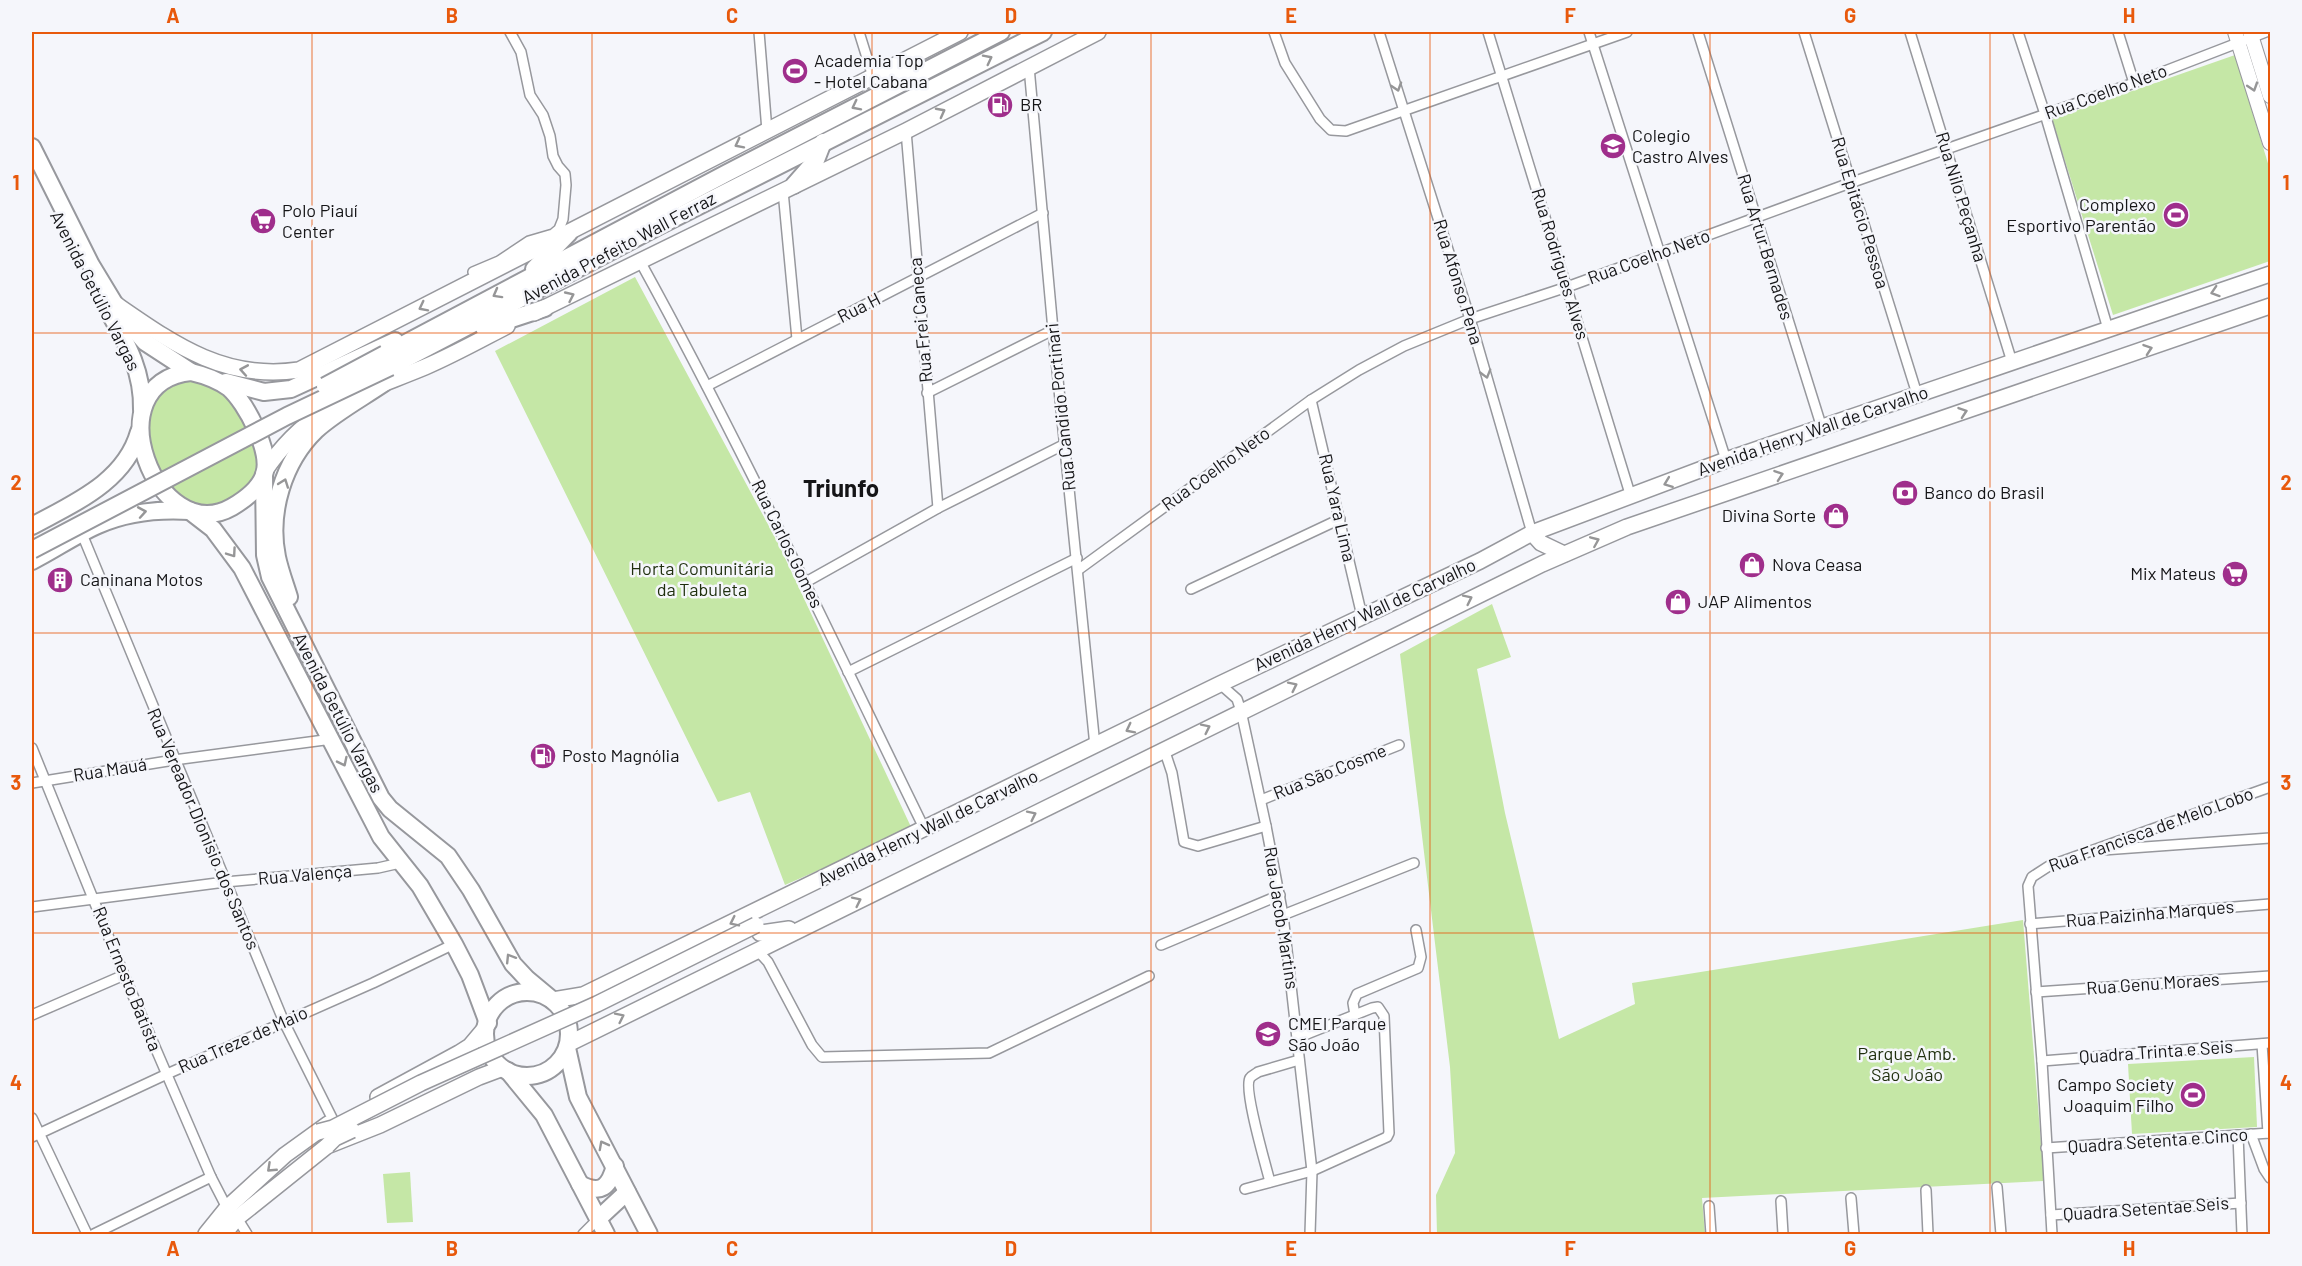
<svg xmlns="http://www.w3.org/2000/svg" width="2302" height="1266" font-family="Barlow,sans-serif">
  <rect width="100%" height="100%" fill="#f5f6fb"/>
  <g fill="#c5e7a6">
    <path d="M 2235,55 L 2270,170 L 2270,261 L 2113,315 L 2052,119 Z"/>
    <path d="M 635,277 L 778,543 L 912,829 L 785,885 L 750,792 L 718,802 L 495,351 Z"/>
    <path d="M 192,381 C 203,383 216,387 225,394 C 244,410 260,443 257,468 C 256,478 249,484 243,490 C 239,494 236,497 232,499 C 222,503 207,508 197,505 C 144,489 124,388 192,381 Z"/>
    <path d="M 1492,604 L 1511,657 L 1477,669 L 1505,813 L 1559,1039 L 1635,1004 L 1632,983 L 2023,920 L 2044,1181 L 1702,1198 L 1705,1234 L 1437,1234 L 1436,1195 L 1455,1153 L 1450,1067 L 1400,654 Z"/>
    <path d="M 2254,1057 L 2257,1127 L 2132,1134 L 2128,1064 Z"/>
    <path d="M 410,1172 L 413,1222 L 387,1223 L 383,1174 Z"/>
  </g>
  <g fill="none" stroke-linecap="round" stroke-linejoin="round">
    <defs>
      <g id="street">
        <path d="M 759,32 L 767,131"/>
        <path d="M 859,32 L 873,77"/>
        <path d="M 1274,32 L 1285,63 L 1320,119 L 1331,130 L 1346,131 L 1627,32"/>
        <path d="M 1379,32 L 1470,319 L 1532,533"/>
        <path d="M 1488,32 L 1631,497"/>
        <path d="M 1589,32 L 1726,460"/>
        <path d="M 1698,32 L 1822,428"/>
        <path d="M 1804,32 L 1917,394"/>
        <path d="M 1910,32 L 2012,362"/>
        <path d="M 2018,32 L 2045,114 L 2108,329"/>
        <path d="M 2118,32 L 2134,83"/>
        <path d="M 1029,67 L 1053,330 L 1095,746"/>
        <path d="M 906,131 L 938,508"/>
        <path d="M 783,191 L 797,339"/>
        <path d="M 641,263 C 743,448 832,640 925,830"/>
        <path d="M 473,272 L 499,261 L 529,241 L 553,234 L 559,229 L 563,219 L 566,185 L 565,174 L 558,166 L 553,156 L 550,136 L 543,115 L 530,95 L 521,52 L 510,32"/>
        <path d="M 707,386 L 1043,213"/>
        <path d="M 927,393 L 1053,330"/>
        <path d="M 1311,400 L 1362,616"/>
        <path d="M 82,534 L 284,1022 L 333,1120"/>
        <path d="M 1078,570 L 1311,400 L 1359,370 L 1404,346 L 1470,319 L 1567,287 L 1850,183 L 2134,83 L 2266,32"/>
        <path d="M 806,582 L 938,508 L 1065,444"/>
        <path d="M 1191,589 L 1340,519"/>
        <path d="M 848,672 L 1077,558"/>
        <path d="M 1220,684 L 1237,699 L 1241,711 L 1266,826 L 1283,915 L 1312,1171 L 1310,1234"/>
        <path d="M 32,748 L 124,975 L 211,1177 L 227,1208"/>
        <path d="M 1164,749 L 1172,773 L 1184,842 L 1198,846 L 1266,826"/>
        <path d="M 32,783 L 174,760 L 332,739"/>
        <path d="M 1261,800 L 1399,745"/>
        <path d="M 2103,850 L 2270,838"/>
        <path d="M 32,907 L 225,882 L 378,868 L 400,863"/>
        <path d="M 1283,915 L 1414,863"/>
        <path d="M 2030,924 L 2270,904"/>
        <path d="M 1161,945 L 1280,895"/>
        <path d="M 757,950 L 768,962 L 812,1045 L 822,1057 L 989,1053 L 1149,976"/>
        <path d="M 2036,992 L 2270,976"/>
        <path d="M 32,1015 L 124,975"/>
        <path d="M 1355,1015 L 1353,1003 L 1357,994 L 1418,968 L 1421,957 L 1416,930"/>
        <path d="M 2262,1044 L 2268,1133"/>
        <path d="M 2042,1061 L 2270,1043"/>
        <path d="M 32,1118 L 87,1234"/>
        <path d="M 2251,1134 L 2264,1169 L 2270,1178"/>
        <path d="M 2238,1135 L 2242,1234"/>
        <path d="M 32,1137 L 167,1074 L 373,983 L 454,944"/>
        <path d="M 2046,1148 L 2270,1133"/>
        <path d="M 1270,1182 C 1266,1166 1243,1088 1250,1078 C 1252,1075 1256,1074 1258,1072 L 1299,1060"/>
        <path d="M 1997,1187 L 2001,1234"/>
        <path d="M 1245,1189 L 1312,1171 L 1387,1137 L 1389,1133 L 1384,1016 L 1378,1007 L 1372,1008 L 1297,1038"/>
        <path d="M 1926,1190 L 1928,1234"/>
        <path d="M 1851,1198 L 1854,1234"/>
        <path d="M 1781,1201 L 1783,1234"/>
        <path d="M 1709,1206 L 1711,1234"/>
        <path d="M 2051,1215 L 2241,1203"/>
        <path d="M 237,1218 L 247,1234"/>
        <path d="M 94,1234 L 211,1177"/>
        <path d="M 583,1234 L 598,1219"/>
        <path d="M 2052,1234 L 2042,1061 L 2028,886 L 2032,877 L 2049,866 L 2270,787"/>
      </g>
      <g id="secondary">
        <path d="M 2235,32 L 2270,143"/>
        <path d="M 2250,32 L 2270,96"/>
      </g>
      <g id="primary">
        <path d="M 117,305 C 175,345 225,381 299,370 L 960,32"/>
        <path d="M 534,313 L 906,131 L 1098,32"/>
        <path d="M 264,472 C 309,405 355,396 425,367 C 453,355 480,340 507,326"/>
        <path d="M 1532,533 L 1541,543 L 1564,554"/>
        <path d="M 760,933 L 789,929"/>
        <path d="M 553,1000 L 583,995 L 1220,684 L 1480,561 L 1532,533 L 1726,460 L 2270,274"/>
        <path d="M 568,1044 L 1542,564 L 1627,527 L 2270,306"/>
        <path d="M 378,1097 L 459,1053 L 470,1046 L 486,1027"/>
        <path d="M 206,1234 L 227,1208 L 285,1155 L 328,1124"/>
        <path d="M 224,1234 L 237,1218 L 327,1146 L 380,1125 L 479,1077 L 503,1068"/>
      </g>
      <g id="highway">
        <path d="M 881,72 L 921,69"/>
        <path d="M 32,147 L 91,265 L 120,313 L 145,342 L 191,372"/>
        <path d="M 794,185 L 816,160 L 823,142"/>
        <path d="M 534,269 L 569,233"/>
        <path d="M 110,314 C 128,345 143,373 142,410"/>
        <path d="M 484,328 L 545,308"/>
        <path d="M 385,354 L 727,173 L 1001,32"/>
        <path d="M 390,367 L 659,226 L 1043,32"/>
        <path d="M 191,372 C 204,375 218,380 229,388 C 246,403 272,452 264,475 C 259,489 244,500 232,507 C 157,550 92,382 191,372 Z"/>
        <path d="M 226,382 L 264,392 L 291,389 L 395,341"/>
        <path d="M 264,475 L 265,555 L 270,577 L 381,798 L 390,809 L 448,856 L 471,890 L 513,964 L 527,979 L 551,999"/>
        <path d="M 191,512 L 213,529 L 242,568 L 381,837 L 420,886 L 454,944 L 470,975 L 488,1023"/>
        <path d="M 32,526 C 74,503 125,482 139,432"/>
        <path d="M 32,561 C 54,550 75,535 98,525 C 127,512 158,509 190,511"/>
        <path d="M 289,597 C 285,584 280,571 277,557 C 268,513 283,462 316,430 C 336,412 362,398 384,383"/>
        <circle cx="527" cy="1034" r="42"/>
        <path d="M 567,1048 L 578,1097 L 649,1234"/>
        <path d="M 508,1071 L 544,1115 L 606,1234"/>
        <path d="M 580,1184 C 601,1195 609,1187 615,1166"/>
        <path d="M 598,1219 L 627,1192"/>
      </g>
    </defs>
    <use href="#street" stroke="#97989d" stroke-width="12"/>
    <use href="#secondary" stroke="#97989d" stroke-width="16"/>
    <use href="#primary" stroke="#97989d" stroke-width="18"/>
    <use href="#highway" stroke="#97989d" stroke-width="20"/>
    <use href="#street" stroke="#fff" stroke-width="9"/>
    <use href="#secondary" stroke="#fff" stroke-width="14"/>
    <use href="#primary" stroke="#fff" stroke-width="15"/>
    <use href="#highway" stroke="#fff" stroke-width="16"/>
    <defs>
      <g id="primary-bridge">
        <path d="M 318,1132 L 333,1128 L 421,1083 L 597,1004 L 756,925"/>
        <path d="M 327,1146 L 335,1138 L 352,1130"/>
      </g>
      <g id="highway-bridge">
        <path d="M 325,386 L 385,354"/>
        <path d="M 32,550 L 287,416 L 390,367"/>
      </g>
    </defs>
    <use href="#primary-bridge" stroke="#97989d" stroke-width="18" stroke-linecap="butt"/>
    <use href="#highway-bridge" stroke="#97989d" stroke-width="20" stroke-linecap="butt"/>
    <use href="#primary-bridge" stroke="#fff" stroke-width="15"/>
    <use href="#highway-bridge" stroke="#fff" stroke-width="16"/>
  </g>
  <defs><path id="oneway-chevron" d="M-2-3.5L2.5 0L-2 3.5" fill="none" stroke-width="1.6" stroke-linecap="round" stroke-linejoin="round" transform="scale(1.5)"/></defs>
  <g stroke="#969697">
    <use href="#oneway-chevron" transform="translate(988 59) rotate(-27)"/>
    <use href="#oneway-chevron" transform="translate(1397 87) rotate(72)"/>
    <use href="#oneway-chevron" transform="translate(2253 87) rotate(72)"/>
    <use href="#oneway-chevron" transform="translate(856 106) rotate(153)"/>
    <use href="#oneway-chevron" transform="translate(941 112) rotate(-28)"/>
    <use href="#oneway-chevron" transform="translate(739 144) rotate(153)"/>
    <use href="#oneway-chevron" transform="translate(2215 292) rotate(162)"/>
    <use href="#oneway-chevron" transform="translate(497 294) rotate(151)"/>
    <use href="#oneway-chevron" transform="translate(570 296) rotate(-25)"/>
    <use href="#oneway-chevron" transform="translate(423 307) rotate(153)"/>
    <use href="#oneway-chevron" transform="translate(2148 349) rotate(-19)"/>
    <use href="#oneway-chevron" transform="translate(244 370) rotate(-170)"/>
    <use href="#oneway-chevron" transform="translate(1486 374) rotate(74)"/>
    <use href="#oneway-chevron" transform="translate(1963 412) rotate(-19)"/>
    <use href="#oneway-chevron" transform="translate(1779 475) rotate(-19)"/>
    <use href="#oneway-chevron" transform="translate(284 483) rotate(-70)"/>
    <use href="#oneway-chevron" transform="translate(1668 483) rotate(159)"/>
    <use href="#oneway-chevron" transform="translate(142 512) rotate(-10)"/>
    <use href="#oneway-chevron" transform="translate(1595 541) rotate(-23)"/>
    <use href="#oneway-chevron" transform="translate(232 553) rotate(55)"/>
    <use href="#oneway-chevron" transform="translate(1468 599) rotate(-26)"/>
    <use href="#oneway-chevron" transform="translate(1293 686) rotate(-26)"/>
    <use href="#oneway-chevron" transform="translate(1206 728) rotate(-26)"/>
    <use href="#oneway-chevron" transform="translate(1130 729) rotate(153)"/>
    <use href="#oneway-chevron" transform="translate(343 762) rotate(64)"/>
    <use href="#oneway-chevron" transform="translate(1032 815) rotate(-26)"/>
    <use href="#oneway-chevron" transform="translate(857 901) rotate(-26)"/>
    <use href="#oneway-chevron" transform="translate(734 922) rotate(154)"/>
    <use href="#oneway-chevron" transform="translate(510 958) rotate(-122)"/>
    <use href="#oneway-chevron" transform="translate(620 1017) rotate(-26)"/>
    <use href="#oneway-chevron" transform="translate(603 1145) rotate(-118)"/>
    <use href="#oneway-chevron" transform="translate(271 1168) rotate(137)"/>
  </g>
  <path fill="none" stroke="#e8590c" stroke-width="1.5" stroke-opacity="0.55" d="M 312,32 L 312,1234M 592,32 L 592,1234M 872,32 L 872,1234M 1151,32 L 1151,1234M 1430,32 L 1430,1234M 1710,32 L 1710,1234M 1990,32 L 1990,1234M 32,333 L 2270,333M 32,633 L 2270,633M 32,933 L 2270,933"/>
  <defs>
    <symbol id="stadium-disc" viewBox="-11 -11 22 22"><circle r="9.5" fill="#9f2e8b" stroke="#f5f6fb"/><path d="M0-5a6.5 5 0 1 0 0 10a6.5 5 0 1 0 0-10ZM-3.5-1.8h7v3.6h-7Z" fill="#fff"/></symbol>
    <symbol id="fuel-disc" viewBox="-11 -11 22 22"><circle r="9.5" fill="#9f2e8b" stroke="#f5f6fb"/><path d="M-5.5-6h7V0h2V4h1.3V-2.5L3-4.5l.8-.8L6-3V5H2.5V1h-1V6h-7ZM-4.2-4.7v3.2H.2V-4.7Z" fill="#fff"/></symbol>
    <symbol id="school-disc" viewBox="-11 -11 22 22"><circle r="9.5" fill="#9f2e8b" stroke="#f5f6fb"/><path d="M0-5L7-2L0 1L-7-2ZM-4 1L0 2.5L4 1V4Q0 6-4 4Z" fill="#fff"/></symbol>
    <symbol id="supermarket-disc" viewBox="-11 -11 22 22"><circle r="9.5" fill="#9f2e8b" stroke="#f5f6fb"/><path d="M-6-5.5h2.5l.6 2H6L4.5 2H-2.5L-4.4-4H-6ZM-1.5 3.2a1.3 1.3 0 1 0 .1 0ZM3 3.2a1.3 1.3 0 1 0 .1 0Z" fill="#fff"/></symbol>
    <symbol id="bank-disc" viewBox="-11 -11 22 22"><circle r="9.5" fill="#9f2e8b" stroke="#f5f6fb"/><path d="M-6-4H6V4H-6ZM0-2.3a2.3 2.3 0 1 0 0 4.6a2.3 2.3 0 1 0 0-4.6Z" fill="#fff"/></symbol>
    <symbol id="shop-disc" viewBox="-11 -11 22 22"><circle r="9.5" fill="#9f2e8b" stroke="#f5f6fb"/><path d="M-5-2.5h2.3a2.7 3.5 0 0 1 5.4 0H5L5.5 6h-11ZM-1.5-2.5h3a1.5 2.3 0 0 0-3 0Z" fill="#fff"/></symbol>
    <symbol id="building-disc" viewBox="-11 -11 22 22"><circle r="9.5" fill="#9f2e8b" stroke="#f5f6fb"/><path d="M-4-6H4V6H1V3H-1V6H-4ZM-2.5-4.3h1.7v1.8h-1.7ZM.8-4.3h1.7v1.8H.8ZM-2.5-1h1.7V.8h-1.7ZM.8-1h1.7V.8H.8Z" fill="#fff"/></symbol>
  </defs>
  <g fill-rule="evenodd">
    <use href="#stadium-disc" x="780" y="56" width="30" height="30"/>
    <use href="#fuel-disc" x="985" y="90" width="30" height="30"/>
    <use href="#school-disc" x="1598" y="131" width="30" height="30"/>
    <use href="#stadium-disc" x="2161" y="200" width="30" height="30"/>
    <use href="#supermarket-disc" x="248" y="206" width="30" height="30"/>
    <use href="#bank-disc" x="1890" y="478" width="30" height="30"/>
    <use href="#shop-disc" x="1821" y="501" width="30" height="30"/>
    <use href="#shop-disc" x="1737" y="550" width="30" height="30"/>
    <use href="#supermarket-disc" x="2220" y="559" width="30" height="30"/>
    <use href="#building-disc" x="45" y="565" width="30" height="30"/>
    <use href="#shop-disc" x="1663" y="587" width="30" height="30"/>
    <use href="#fuel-disc" x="528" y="741" width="30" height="30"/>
    <use href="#school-disc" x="1253" y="1019" width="30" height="30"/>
    <use href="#stadium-disc" x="2178" y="1080" width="30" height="30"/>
  </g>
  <g text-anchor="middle" stroke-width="5" stroke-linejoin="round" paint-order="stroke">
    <g font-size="18" fill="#151517" stroke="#f5f6fb" text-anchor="start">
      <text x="814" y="67">Academia Top<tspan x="814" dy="21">- Hotel Cabana</tspan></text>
      <text x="1020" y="111">BR</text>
      <text x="1632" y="142">Colegio<tspan x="1632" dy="21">Castro Alves</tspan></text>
      <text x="2156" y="211" text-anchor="end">Complexo<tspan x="2156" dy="21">Esportivo Parentão</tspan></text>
      <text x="282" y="217">Polo Piauí<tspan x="282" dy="21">Center</tspan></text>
      <text x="1924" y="499">Banco do Brasil</text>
      <text x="1816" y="522" text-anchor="end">Divina Sorte</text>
      <text x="1772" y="571">Nova Ceasa</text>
      <text x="2216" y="580" text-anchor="end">Mix Mateus</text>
      <text x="80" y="586">Caninana Motos</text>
      <text x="1698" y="608">JAP Alimentos</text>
      <text x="562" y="762">Posto Magnólia</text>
      <text x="1288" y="1030">CMEI Parque<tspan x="1288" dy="21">São João</tspan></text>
      <text x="2174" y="1091" text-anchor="end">Campo Society<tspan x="2174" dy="21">Joaquim Filho</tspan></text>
    </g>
    <g font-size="18" fill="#151517" stroke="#f5f6fb">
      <text transform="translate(2106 92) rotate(-20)" y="6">Rua Coelho Neto</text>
      <text transform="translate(1961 197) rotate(73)" y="6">Rua Nilo Peçanha</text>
      <text transform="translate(1860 213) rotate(73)" y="6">Rua Epitácio Pessoa</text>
      <text transform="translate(1765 247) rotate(73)" y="6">Rua Artur Bernades</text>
      <text transform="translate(619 248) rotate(-28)" y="6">Avenida Prefeito Wall Ferraz</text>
      <text transform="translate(1649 257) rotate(-20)" y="6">Rua Coelho Neto</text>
      <text transform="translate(1560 264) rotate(73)" y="6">Rua Rodrigues Alves</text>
      <text transform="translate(1458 282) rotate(73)" y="6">Rua Afonso Pena</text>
      <text transform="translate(95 291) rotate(63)" y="6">Avenida Getúlio Vargas</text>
      <text transform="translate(859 308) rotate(-27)" y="6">Rua H</text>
      <text transform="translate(921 320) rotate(-95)" y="6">Rua Frei Caneca</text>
      <text transform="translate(1061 407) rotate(-96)" y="6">Rua Candido Portinari</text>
      <text transform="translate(1813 431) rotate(-19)" y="6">Avenida Henry Wall de Carvalho</text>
      <text transform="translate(1216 469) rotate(-36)" y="6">Rua Coelho Neto</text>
      <text transform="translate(1337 508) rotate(77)" y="6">Rua Yara Lima</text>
      <text transform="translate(787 544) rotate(64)" y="6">Rua Carlos Gomes</text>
      <text transform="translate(1365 615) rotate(-25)" y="6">Avenida Henry Wall de Carvalho</text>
      <text transform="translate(338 713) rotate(63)" y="6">Avenida Getúlio Vargas</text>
      <text transform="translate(110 770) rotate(-9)" y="6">Rua Mauá</text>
      <text transform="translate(1330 772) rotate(-22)" y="6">Rua São Cosme</text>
      <text transform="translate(928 828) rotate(-26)" y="6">Avenida Henry Wall de Carvalho</text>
      <text transform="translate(203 829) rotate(67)" y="6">Rua Vereador Dionisio dos Santos</text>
      <text transform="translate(2151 830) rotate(-20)" y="6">Rua Francisca de Melo Lobo</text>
      <text transform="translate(305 875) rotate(-5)" y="6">Rua Valença</text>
      <text transform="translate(2150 914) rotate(-5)" y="6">Rua Paizinha Marques</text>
      <text transform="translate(1281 918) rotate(81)" y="6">Rua Jacob Martins</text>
      <text transform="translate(127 979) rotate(68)" y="6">Rua Ernesto Batista</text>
      <text transform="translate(2153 984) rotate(-4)" y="6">Rua Genu Moraes</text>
      <text transform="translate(243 1040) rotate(-24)" y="6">Rua Treze de Maio</text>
      <text transform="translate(2156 1052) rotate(-4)" y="6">Quadra Trinta e Seis</text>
      <text transform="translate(2158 1141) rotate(-4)" y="6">Quadra Setenta e Cinco</text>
      <text transform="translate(2146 1209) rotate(-4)" y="6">Quadra Setentae Seis</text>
    </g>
    <g font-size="18" fill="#1f2f0e" stroke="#f5f6fb">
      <text x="702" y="575">Horta Comunitária<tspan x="702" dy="21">da Tabuleta</tspan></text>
      <text x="1907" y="1060">Parque Amb.<tspan x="1907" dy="21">São João</tspan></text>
    </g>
    <g font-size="24" font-weight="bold" fill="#151517" stroke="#f5f6fb">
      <text x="841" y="497">Triunfo</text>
    </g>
  </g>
  <rect width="2302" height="1266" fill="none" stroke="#f5f6fb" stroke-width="66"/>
  <rect x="33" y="33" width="2236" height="1200" fill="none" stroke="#e8590c" stroke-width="2"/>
  <g font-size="20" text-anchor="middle" font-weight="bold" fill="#e8590c">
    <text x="173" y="23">A</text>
    <text x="452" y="23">B</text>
    <text x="732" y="23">C</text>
    <text x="1011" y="23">D</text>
    <text x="1291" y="23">E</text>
    <text x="1570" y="23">F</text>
    <text x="1850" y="23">G</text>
    <text x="2129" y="23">H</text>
    <text x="16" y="190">1</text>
    <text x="2286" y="190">1</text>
    <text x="16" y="490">2</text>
    <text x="2286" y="490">2</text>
    <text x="16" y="790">3</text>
    <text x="2286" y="790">3</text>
    <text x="16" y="1090">4</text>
    <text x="2286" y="1090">4</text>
    <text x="173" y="1256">A</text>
    <text x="452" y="1256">B</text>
    <text x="732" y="1256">C</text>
    <text x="1011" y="1256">D</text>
    <text x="1291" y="1256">E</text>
    <text x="1570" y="1256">F</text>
    <text x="1850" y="1256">G</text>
    <text x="2129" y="1256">H</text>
  </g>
</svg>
